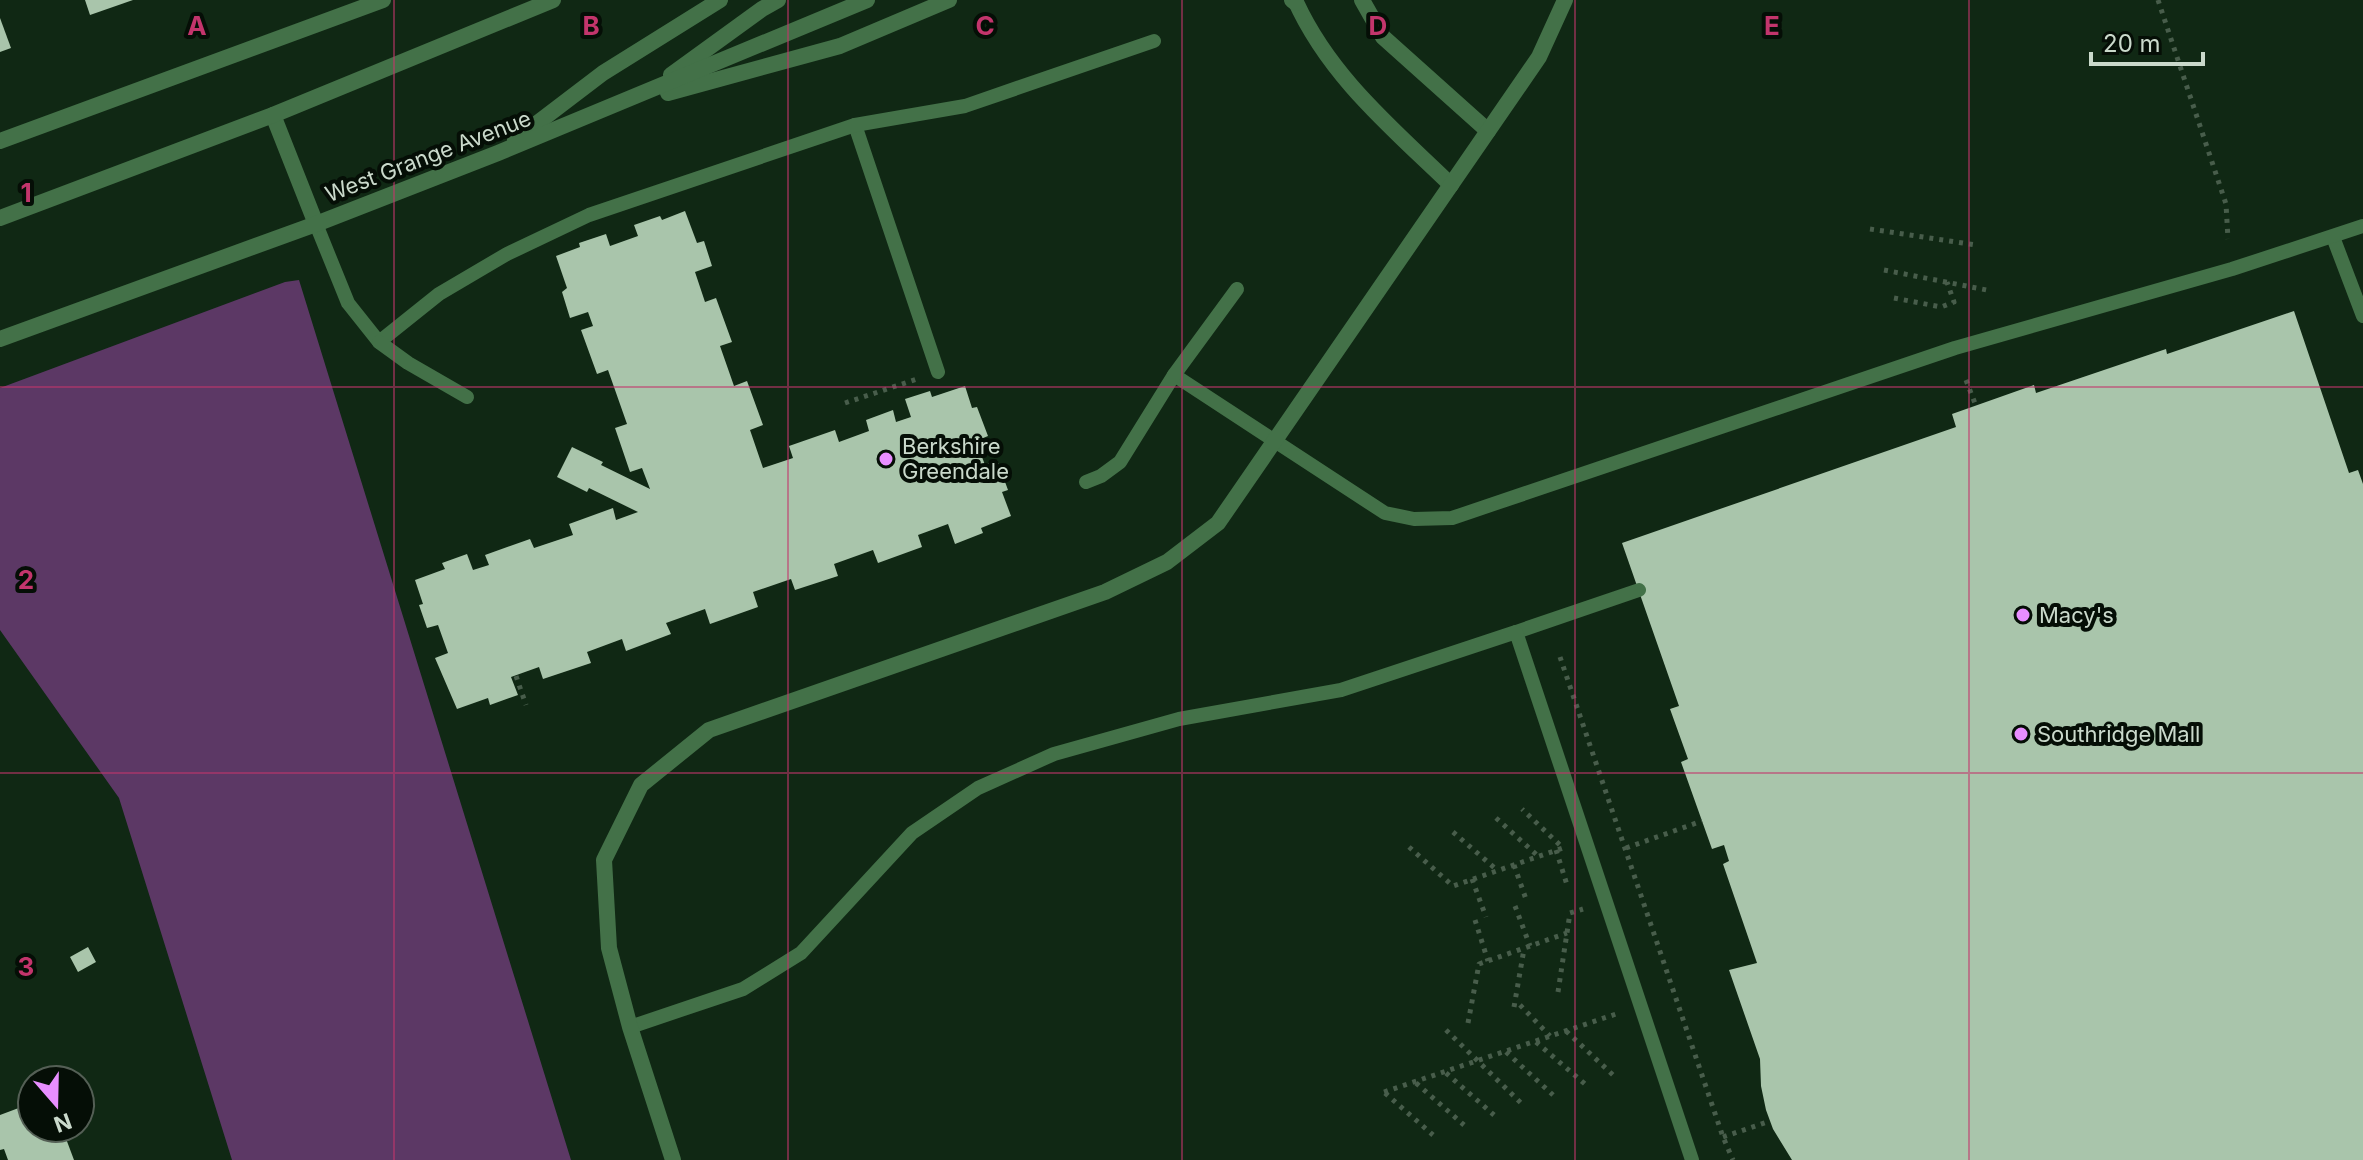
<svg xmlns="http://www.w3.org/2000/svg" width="2363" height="1160" font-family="Inter,sans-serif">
  <rect width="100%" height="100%" fill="#102814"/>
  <path fill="#5c3865" d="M 299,280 L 571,1160 L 232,1160 L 119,798 L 0,630 L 0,388 L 285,282 Z"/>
  <g fill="#a9c5ab">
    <path d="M 85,0 L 133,0 L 90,15 Z"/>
    <path d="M 0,18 L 11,48 L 0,52 Z"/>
    <path d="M 685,211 L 697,243 L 704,241 L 712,266 L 695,272 L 705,302 L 716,298 L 732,342 L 720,346 L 734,386 L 747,381 L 763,425 L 750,430 L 763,468 L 793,458 L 789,446 L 835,430 L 839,442 L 869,431 L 866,420 L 893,410 L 896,422 L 911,417 L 905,399 L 930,391 L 932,397 L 965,386 L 972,408 L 977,407 L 988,436 L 976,441 L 985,465 L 997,460 L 1008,490 L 1002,492 L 1011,516 L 981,528 L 983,533 L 955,544 L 948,524 L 918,535 L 922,547 L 878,563 L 873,550 L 834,564 L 838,576 L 795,590 L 791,579 L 753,592 L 758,607 L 710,624 L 705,609 L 666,623 L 671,634 L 626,651 L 622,639 L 587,652 L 591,663 L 543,679 L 539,667 L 511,677 L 518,695 L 490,705 L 488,698 L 457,709 L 435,658 L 448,653 L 438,625 L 427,628 L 419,605 L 423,604 L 415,580 L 445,569 L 442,563 L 467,554 L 473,570 L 489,565 L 485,555 L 530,539 L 534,548 L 573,535 L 569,524 L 613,508 L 616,520 L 638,512 L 589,488 L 587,492 L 557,477 L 572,447 L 603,462 L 601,465 L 650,489 L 642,468 L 630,472 L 615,428 L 627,424 L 608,370 L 597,374 L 581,330 L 593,326 L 588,312 L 570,318 L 562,292 L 567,288 L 556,256 L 580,247 L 579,243 L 606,234 L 610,246 L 638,236 L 634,225 L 660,216 L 662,220 Z"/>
    <path d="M 2294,311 L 2349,473 L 2358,470 L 2363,484 L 2363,1160 L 1792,1160 L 1773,1129 L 1766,1110 L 1761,1086 L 1760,1059 L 1729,970 L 1757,963 L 1723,864 L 1729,861 L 1724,845 L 1712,849 L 1681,762 L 1688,759 L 1670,709 L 1679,706 L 1622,543 L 1956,427 L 1952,414 L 2034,385 L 2036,393 L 2166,349 L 2167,354 Z"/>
    <path d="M 88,947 L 96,962 L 78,972 L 70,957 Z"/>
    <path d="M 32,1103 L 32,1128 L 62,1128 L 74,1160 L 8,1160 L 4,1149 L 0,1150 L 0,1115 Z"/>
  </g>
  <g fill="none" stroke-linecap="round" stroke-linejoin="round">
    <g stroke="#485d4b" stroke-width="5" stroke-dasharray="4 6" stroke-linecap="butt">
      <path d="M 2158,0 L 2226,204 L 2228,239"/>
      <path d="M 1870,229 L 1976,245"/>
      <path d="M 1884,270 L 1992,291"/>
      <path d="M 1894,298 L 1941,307 L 1954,302 L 1947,282"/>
      <path d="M 1966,380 L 1976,406"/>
      <path d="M 845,403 L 917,379"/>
      <path d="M 1560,657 L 1723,1137 L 1733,1160"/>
      <path d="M 516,676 L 526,705"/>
      <path d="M 1496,818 L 1538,856"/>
      <path d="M 1453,832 L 1497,870"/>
      <path d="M 1409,847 L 1453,886 L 1563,848 L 1522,809"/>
      <path d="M 1626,848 L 1702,821"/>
      <path d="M 1556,850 L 1568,888"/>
      <path d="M 1514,865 L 1527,902"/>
      <path d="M 1472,879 L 1486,917"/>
      <path d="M 1515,906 L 1530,946"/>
      <path d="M 1475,920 L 1488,961"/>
      <path d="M 1558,992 L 1570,913 L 1583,909"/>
      <path d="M 1520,1005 L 1550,1036"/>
      <path d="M 1514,1007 L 1524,949"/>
      <path d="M 1468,1023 L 1479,964 L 1567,933"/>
      <path d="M 1446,1030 L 1523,1105"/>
      <path d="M 1566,1031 L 1613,1075"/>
      <path d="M 1536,1042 L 1585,1084"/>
      <path d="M 1506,1052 L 1553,1095"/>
      <path d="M 1446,1073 L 1494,1115"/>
      <path d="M 1416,1083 L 1464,1125"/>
      <path d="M 1384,1092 L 1619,1013"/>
      <path d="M 1385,1093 L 1433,1135"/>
      <path d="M 1723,1137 L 1770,1121"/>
    </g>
    <g stroke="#437148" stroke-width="14">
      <path d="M 855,125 L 938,372"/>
      <path d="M 316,224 L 348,303 L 379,342 L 439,294 L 507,254 L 589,215 L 855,125 L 965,106 L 1154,41"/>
      <path d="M 2333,237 L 2363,316"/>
      <path d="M 379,342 L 408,363 L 467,397"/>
      <path d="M 1174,375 L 1385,513 L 1414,519 L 1452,518 L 1955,348 L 2232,269 L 2363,226"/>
      <path d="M 1086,482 L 1101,476 L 1120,462 L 1174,375 L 1237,289"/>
      <path d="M 1516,632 L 1639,590"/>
      <path d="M 630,1027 L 743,989 L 801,953 L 912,833 L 978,788 L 1054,754 L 1179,719 L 1341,690 L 1516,632 L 1692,1160"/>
    </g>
    <g stroke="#437148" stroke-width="16">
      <path d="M 1295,0 C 1329,76 1392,128 1451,185"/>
      <path d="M 1362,0 L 1383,37 L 1488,131"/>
      <path d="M 0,141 L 383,0"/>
      <path d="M 673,1160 L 630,1027 L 609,948 L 604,860 L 641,785 L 709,730 L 1105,592 L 1167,562 L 1218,523 L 1539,57 L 1565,0"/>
    </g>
    <g stroke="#437148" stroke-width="16">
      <path d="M 1292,0 L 1296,3"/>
      <path d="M 671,75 L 762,9 L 778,0"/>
      <path d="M 668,93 L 840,46 L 949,0"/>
      <path d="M 273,115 L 316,224"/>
      <path d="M 515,140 L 603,73 L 720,0"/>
      <path d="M 0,218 L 273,115 L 553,0"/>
      <path d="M 0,339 L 316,224 L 498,153 L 867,0"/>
    </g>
  </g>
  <path fill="none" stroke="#c3356c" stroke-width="2" stroke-opacity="0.55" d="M 394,0 L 394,1160M 788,0 L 788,1160M 1182,0 L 1182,1160M 1575,0 L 1575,1160M 1969,0 L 1969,1160M 0,387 L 2363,387M 0,773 L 2363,773"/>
  <g fill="#e88eff" stroke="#050e06" stroke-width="3">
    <circle cx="886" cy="459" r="8"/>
    <circle cx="2023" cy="615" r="8"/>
    <circle cx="2021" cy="734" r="8"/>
  </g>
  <g text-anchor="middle" stroke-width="8" stroke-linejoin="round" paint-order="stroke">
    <g font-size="22" fill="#cad9cb" stroke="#050e06">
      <text transform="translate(428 156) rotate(-21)" y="8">West Grange Avenue</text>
    </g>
    <g font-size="22" fill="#cad9cb" stroke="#050e06" text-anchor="start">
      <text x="902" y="454">Berkshire<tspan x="902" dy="25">Greendale</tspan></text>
      <text x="2039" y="623">Macy's</text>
      <text x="2037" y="742">Southridge Mall</text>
    </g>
  </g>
  <g font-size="26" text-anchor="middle" font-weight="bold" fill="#c3356c" stroke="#050e06" stroke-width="8" stroke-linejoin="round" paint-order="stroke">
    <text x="197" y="35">A</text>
    <text x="591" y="35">B</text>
    <text x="985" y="35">C</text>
    <text x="1378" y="35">D</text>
    <text x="1772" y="35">E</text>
    <text x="26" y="202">1</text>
    <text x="26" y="589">2</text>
    <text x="26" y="976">3</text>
  </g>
  <g transform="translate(56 1104) rotate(160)"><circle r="38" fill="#050e06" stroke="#545f55" stroke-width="2"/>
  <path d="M0-6L14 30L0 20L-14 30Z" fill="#e88eff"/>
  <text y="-12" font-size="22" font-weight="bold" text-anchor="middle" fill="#cad9cb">N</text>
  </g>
  <path d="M2091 52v12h112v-12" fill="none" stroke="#cad9cb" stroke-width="4"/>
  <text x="2103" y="52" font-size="24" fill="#cad9cb" stroke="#050e06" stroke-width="6" paint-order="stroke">20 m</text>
</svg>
